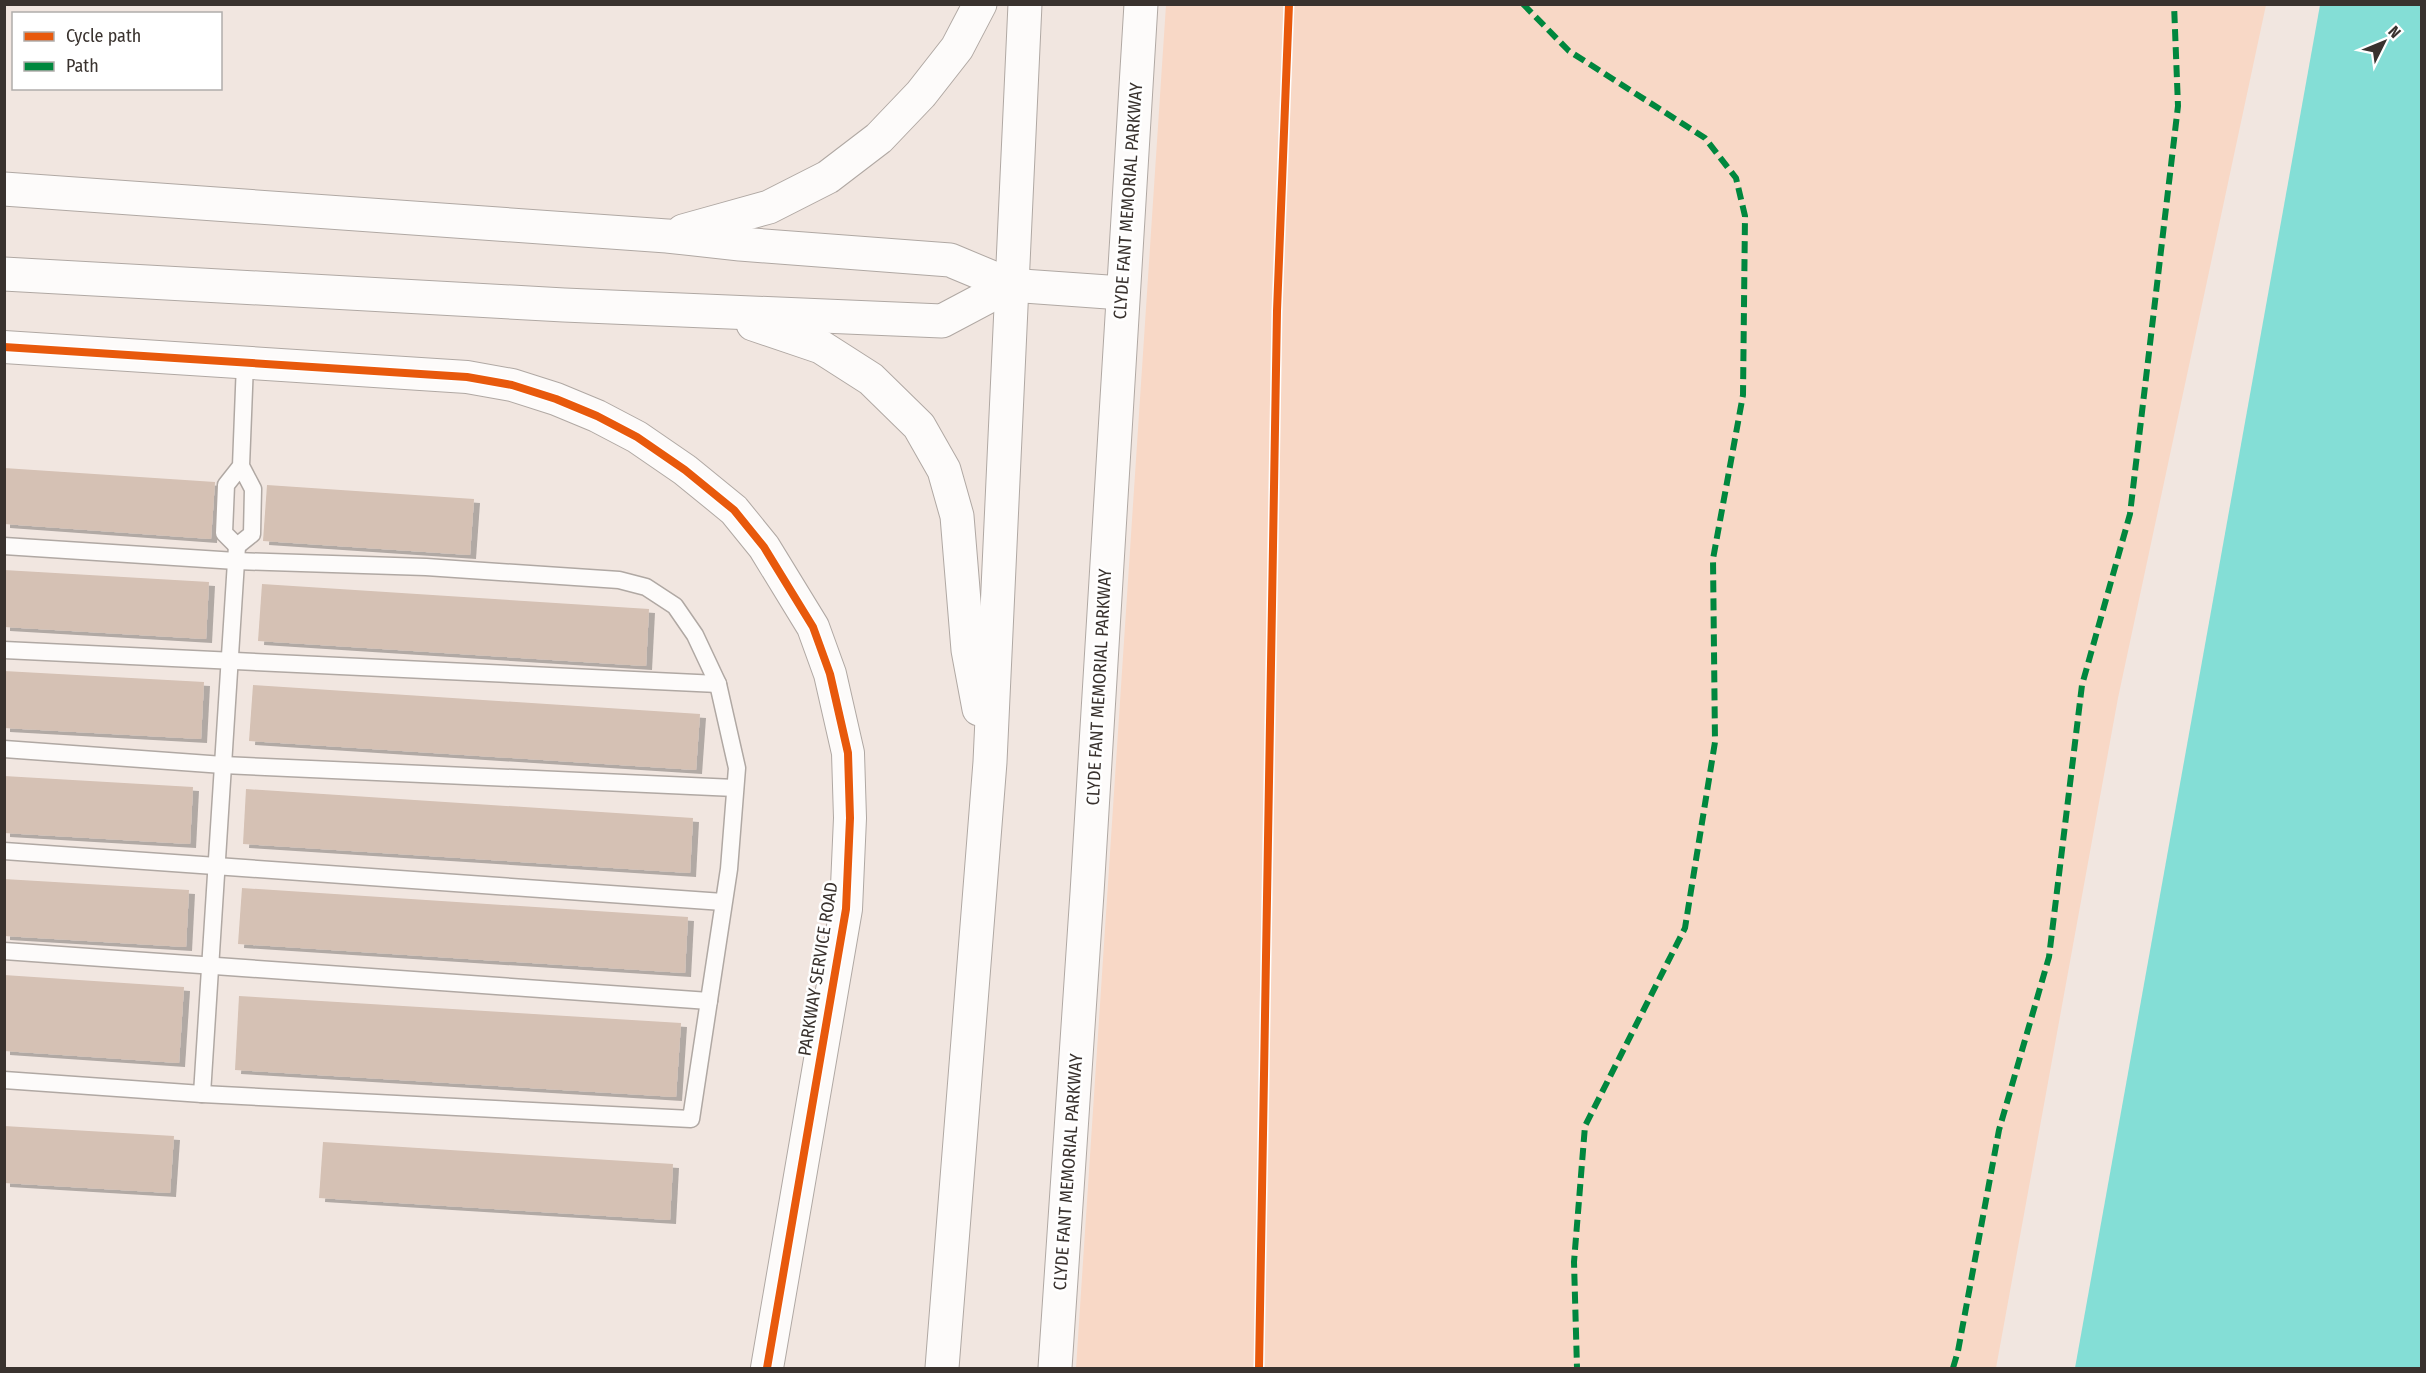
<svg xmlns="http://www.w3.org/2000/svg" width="2426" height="1373" font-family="'Fira Sans Condensed',sans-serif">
  <defs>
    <filter id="shadow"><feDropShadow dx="6" dy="4" stdDeviation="0" flood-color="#0004"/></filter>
  </defs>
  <rect width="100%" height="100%" fill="#f1e6e0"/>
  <path fill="#f8d8c6" d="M 1166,5 L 2266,5 L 2118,698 L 1996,1368 L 1076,1368 Z"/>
  <path fill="#84ded6" d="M 2320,5 L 2421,5 L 2421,1368 L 2075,1368 Z"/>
  <g fill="#d5c1b4" filter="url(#shadow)">
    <path d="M 4,468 L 215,482 L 211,539 L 4,524 Z"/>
    <path d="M 267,485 L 474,499 L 470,555 L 263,541 Z"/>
    <path d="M 4,570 L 209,582 L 206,639 L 4,627 Z"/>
    <path d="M 262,584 L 649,609 L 646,666 L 258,641 Z"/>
    <path d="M 4,671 L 204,682 L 201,739 L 4,728 Z"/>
    <path d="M 253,685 L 700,714 L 696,770 L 249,741 Z"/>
    <path d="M 4,776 L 193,787 L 190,844 L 4,833 Z"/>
    <path d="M 246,789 L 693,818 L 690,873 L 243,844 Z"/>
    <path d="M 4,879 L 189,890 L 186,947 L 4,936 Z"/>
    <path d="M 242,888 L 688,917 L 685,973 L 238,944 Z"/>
    <path d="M 4,975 L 184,987 L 179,1063 L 4,1051 Z"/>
    <path d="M 239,996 L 681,1023 L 676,1097 L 235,1070 Z"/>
    <path d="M 4,1126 L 174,1136 L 170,1193 L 4,1183 Z"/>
    <path d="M 323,1142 L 673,1164 L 670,1220 L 319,1198 Z"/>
  </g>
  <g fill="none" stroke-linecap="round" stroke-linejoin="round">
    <defs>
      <g id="lane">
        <path d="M 241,466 L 226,485 L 224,533 L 237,546 L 252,534 L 253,489 L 241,466 L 245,363"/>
        <path d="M 4,546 L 236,561 L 426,567 L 619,580 L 646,587 L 675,606 L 695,635 L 718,684 L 737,768 L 729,869 L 691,1119 L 202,1094 L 4,1080"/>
        <path d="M 4,650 L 718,684"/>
        <path d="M 4,749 L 223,765 L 735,788"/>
        <path d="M 4,851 L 723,902"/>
        <path d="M 4,951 L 709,1001"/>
        <path d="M 202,1094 L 237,546"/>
      </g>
      <path id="street" d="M 4,347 L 467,377 L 512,385 L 556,399 L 597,416 L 637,437 L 685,470 L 734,510 L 764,547 L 813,627 L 830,674 L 848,753 L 850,818 L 846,909 L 767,1368"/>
      <g id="secondary">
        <path d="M 4,189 L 667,236 L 740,244 L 950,260 L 1010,285 L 1122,293"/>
        <path d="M 683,231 L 769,207 L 828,177 L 879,138 L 921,94 L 957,48 L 980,4"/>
        <path d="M 4,274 L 564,305 L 942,321 L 1010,285"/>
        <path d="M 753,324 L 821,347 L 871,379 L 919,426 L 944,470 L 957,516 L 968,650 L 979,709"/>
        <path d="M 942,1368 L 990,762 L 1025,4"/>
        <path d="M 1055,1368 L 1087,893 L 1141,4"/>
      </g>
    </defs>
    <use href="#lane" stroke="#b0a8a3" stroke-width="19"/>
    <use href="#street" stroke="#b0a8a3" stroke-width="34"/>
    <use href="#secondary" stroke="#b0a8a3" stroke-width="35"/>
    <use href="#lane" stroke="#fdfbfa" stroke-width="16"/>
    <use href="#street" stroke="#fdfbfa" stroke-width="32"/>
    <use href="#secondary" stroke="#fdfbfa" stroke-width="33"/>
    <g stroke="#00873e" stroke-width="6" stroke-dasharray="12 6" stroke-linecap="butt">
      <path d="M 1523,4 L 1569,51 L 1705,138 L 1736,178 L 1745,216 L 1743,395 L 1713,559 L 1715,742 L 1685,928 L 1585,1126 L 1574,1262 L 1577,1368"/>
      <path d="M 1953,1368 L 1958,1351 L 1999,1130 L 2049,957 L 2082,685 L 2130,514 L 2178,106 L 2174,4"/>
    </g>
    <defs>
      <g id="cycleway">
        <path d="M 4,347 L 467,377 L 512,385 L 556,399 L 597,416 L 637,437 L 685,470 L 734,510 L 764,547 L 813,627 L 830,674 L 848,753 L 850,818 L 846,909 L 767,1368"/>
        <path d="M 1259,1368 L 1277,311 L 1289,4"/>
      </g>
    </defs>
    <use href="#cycleway" stroke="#fff" stroke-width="11"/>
    <use href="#cycleway" stroke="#e8590c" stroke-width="8"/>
  </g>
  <g text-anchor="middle" stroke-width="5" stroke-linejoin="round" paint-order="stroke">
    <g font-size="18" fill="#39322e" stroke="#fff">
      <text transform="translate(1128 201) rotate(-86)" y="6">CLYDE FANT MEMORIAL PARKWAY</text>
      <text transform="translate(1099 687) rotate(-87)" y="6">CLYDE FANT MEMORIAL PARKWAY</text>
      <text transform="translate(818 969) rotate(-81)" y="6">PARKWAY SERVICE ROAD</text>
      <text transform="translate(1068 1172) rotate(-86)" y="6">CLYDE FANT MEMORIAL PARKWAY</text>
    </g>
  </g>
  <rect width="2426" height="1373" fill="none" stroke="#39322e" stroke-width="12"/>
  <rect x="12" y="12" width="210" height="78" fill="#ffffff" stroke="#b0adab" stroke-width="1.5"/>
  <rect x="24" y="32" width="30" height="9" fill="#e8590c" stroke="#b0adab" stroke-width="1.5"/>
  <text x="66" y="42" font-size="18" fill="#39322e">Cycle path</text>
  <rect x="24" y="62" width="30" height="9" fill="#00873e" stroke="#b0adab" stroke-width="1.5"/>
  <text x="66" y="72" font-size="18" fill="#39322e">Path</text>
  <g transform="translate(2384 42) rotate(47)" stroke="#ffffff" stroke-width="4.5" paint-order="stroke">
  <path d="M0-4.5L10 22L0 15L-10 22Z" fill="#39322e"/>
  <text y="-9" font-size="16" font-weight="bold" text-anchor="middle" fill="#39322e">N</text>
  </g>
</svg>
